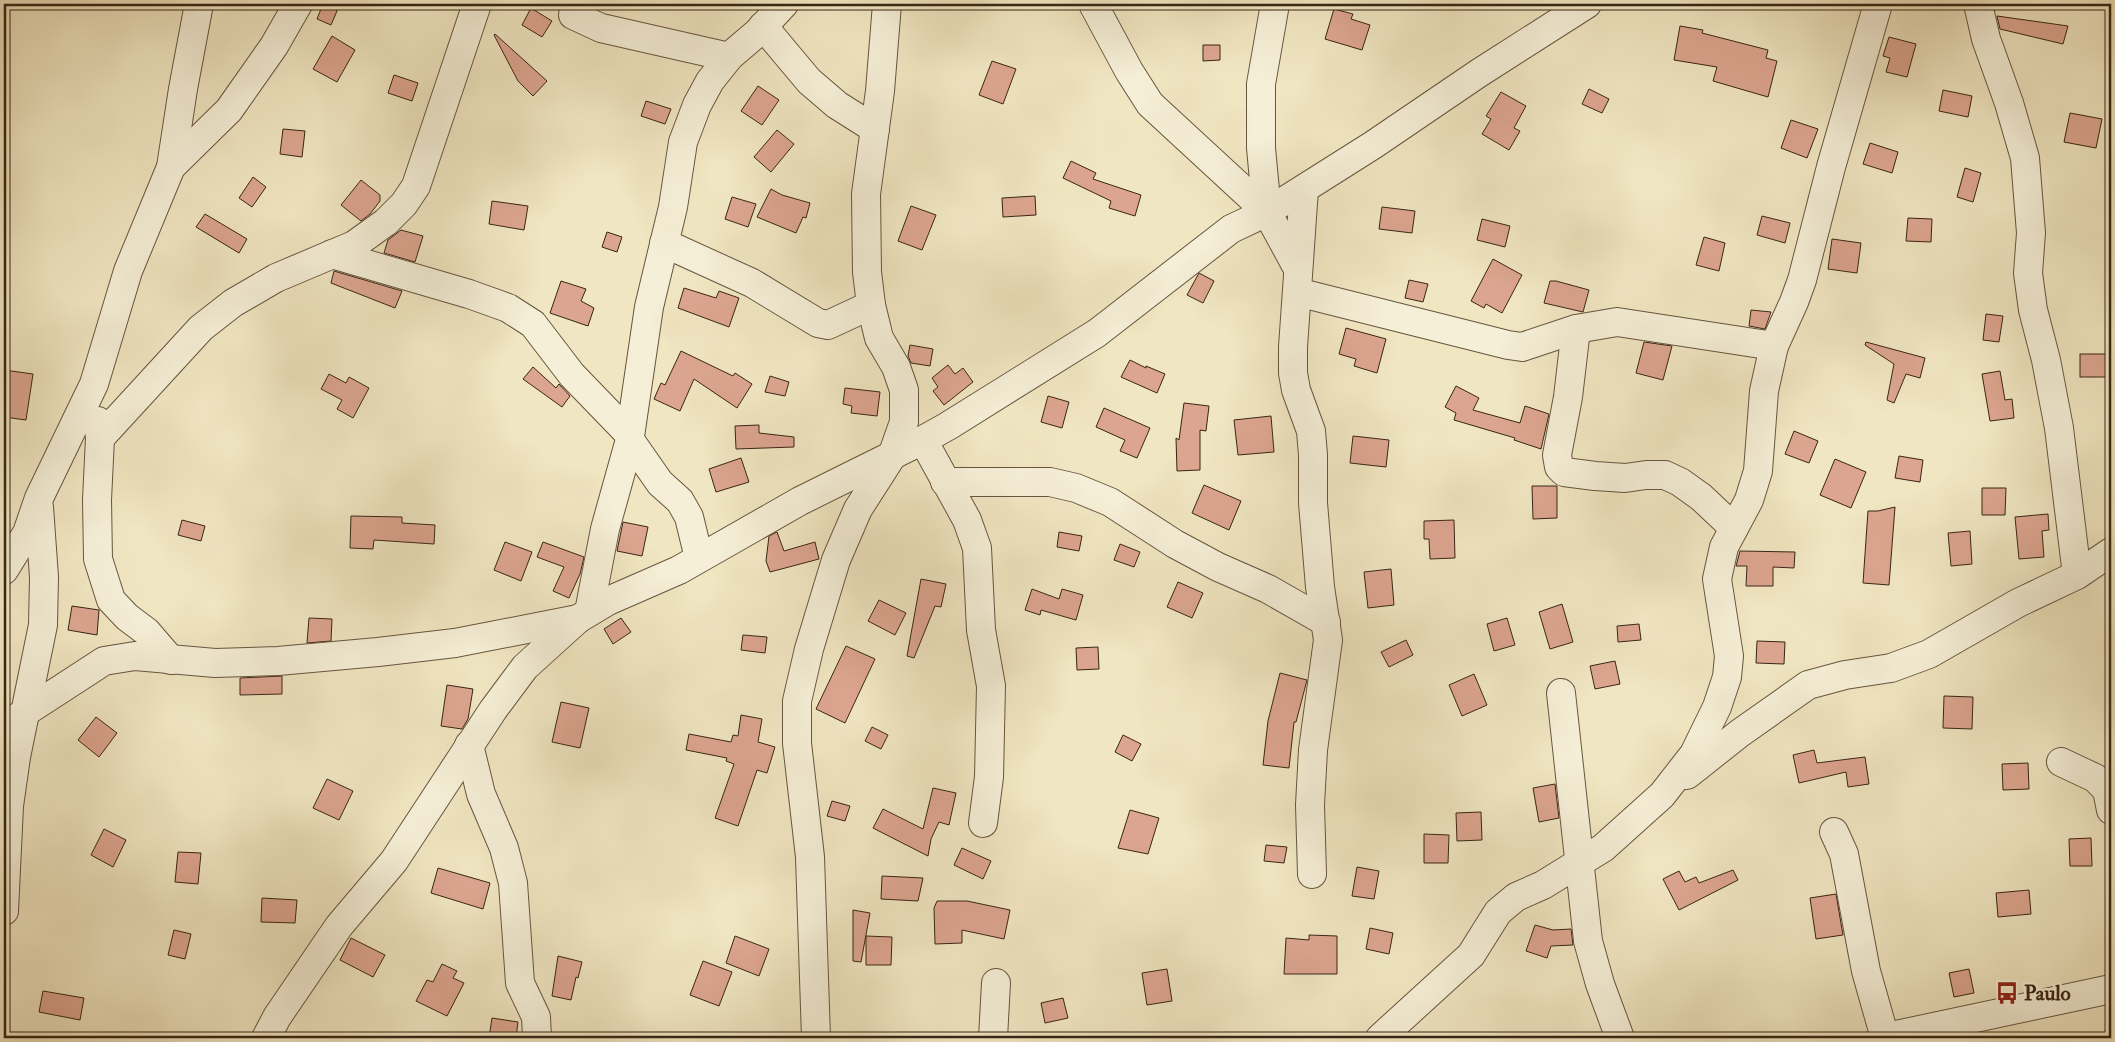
<svg xmlns="http://www.w3.org/2000/svg" width="2115" height="1042" font-family="'IM FELL Double Pica',serif">
  <rect width="100%" height="100%" fill="#f0e6c1"/>
  <filter id="stains"><feTurbulence type="fractalNoise" baseFrequency=".004" numOctaves="4"/><feColorMatrix values="0 0 0 0 .2 0 0 0 0 .09 0 0 0 0 .02 0 0 0 .5 -.17"/></filter>
  <radialGradient id="worn" r=".72"><stop offset=".6" stop-color="#630" stop-opacity="0"/><stop offset="1" stop-color="#630" stop-opacity=".3"/></radialGradient>
  <g fill="#dca58f" stroke="#392514">
    <path d="M 323,4 L 340,4 L 331,25 L 317,19 Z"/>
    <path d="M 531,8 L 552,21 L 542,37 L 522,25 Z"/>
    <path d="M 1334,9 L 1353,14 L 1351,19 L 1370,25 L 1362,50 L 1325,39 Z"/>
    <path d="M 1997,16 L 2068,26 L 2063,44 L 2000,29 Z"/>
    <path d="M 1680,26 L 1703,30 L 1702,33 L 1768,50 L 1766,58 L 1777,61 L 1768,97 L 1713,81 L 1717,67 L 1674,60 Z"/>
    <path d="M 495,34 L 547,81 L 533,96 L 518,81 L 494,35 Z"/>
    <path d="M 332,36 L 355,50 L 337,82 L 313,69 Z"/>
    <path d="M 1889,37 L 1916,44 L 1907,77 L 1886,72 L 1890,58 L 1883,56 Z"/>
    <path d="M 1203,45 L 1220,45 L 1220,60 L 1203,61 Z"/>
    <path d="M 992,61 L 1016,69 L 1003,104 L 979,95 Z"/>
    <path d="M 394,75 L 418,83 L 412,101 L 388,93 Z"/>
    <path d="M 758,86 L 779,100 L 762,125 L 741,111 Z"/>
    <path d="M 1589,89 L 1609,99 L 1602,113 L 1582,104 Z"/>
    <path d="M 1943,90 L 1972,96 L 1968,117 L 1939,111 Z"/>
    <path d="M 1501,92 L 1526,106 L 1514,128 L 1520,131 L 1509,150 L 1482,134 L 1491,119 L 1486,116 Z"/>
    <path d="M 646,101 L 671,109 L 665,124 L 641,116 Z"/>
    <path d="M 2070,113 L 2102,119 L 2096,148 L 2064,142 Z"/>
    <path d="M 1791,120 L 1818,129 L 1807,158 L 1781,148 Z"/>
    <path d="M 283,129 L 305,131 L 302,157 L 280,154 Z"/>
    <path d="M 777,130 L 794,144 L 771,172 L 754,157 Z"/>
    <path d="M 1870,143 L 1898,152 L 1892,173 L 1863,164 Z"/>
    <path d="M 1071,161 L 1096,173 L 1093,179 L 1141,195 L 1135,216 L 1109,208 L 1111,201 L 1063,178 Z"/>
    <path d="M 1965,168 L 1981,173 L 1973,202 L 1957,197 Z"/>
    <path d="M 253,177 L 266,187 L 252,207 L 239,198 Z"/>
    <path d="M 361,180 L 380,195 L 380,201 L 370,214 L 361,221 L 341,205 Z"/>
    <path d="M 771,189 L 782,195 L 810,203 L 806,218 L 803,217 L 796,233 L 757,217 Z"/>
    <path d="M 1035,196 L 1036,215 L 1003,217 L 1002,198 Z"/>
    <path d="M 732,197 L 756,204 L 748,227 L 725,219 Z"/>
    <path d="M 492,201 L 528,206 L 524,230 L 489,224 Z"/>
    <path d="M 911,206 L 936,215 L 922,250 L 898,241 Z"/>
    <path d="M 1382,207 L 1415,211 L 1412,233 L 1379,229 Z"/>
    <path d="M 205,214 L 247,239 L 239,253 L 196,227 Z"/>
    <path d="M 1762,216 L 1790,223 L 1785,243 L 1757,235 Z"/>
    <path d="M 1908,218 L 1932,219 L 1931,242 L 1906,241 Z"/>
    <path d="M 1482,219 L 1510,226 L 1505,247 L 1477,240 Z"/>
    <path d="M 401,230 L 423,236 L 415,262 L 384,253 L 388,240 Z"/>
    <path d="M 607,232 L 622,237 L 617,252 L 602,247 Z"/>
    <path d="M 1704,237 L 1725,243 L 1719,271 L 1696,265 Z"/>
    <path d="M 1832,239 L 1861,243 L 1857,273 L 1828,269 Z"/>
    <path d="M 1493,259 L 1522,275 L 1502,313 L 1486,304 L 1484,308 L 1471,301 Z"/>
    <path d="M 334,271 L 402,291 L 395,308 L 331,283 Z"/>
    <path d="M 1199,273 L 1214,281 L 1203,303 L 1187,295 Z"/>
    <path d="M 1409,280 L 1428,284 L 1423,302 L 1405,298 Z"/>
    <path d="M 561,281 L 586,289 L 581,301 L 594,308 L 588,326 L 550,313 Z"/>
    <path d="M 1550,281 L 1556,281 L 1589,290 L 1583,312 L 1544,303 Z"/>
    <path d="M 684,288 L 716,298 L 719,291 L 739,298 L 729,327 L 678,308 Z"/>
    <path d="M 1751,310 L 1771,312 L 1765,329 L 1749,326 Z"/>
    <path d="M 1986,314 L 2003,316 L 1999,342 L 1983,340 Z"/>
    <path d="M 1346,328 L 1386,339 L 1377,373 L 1354,366 L 1356,359 L 1339,354 Z"/>
    <path d="M 1644,342 L 1672,346 L 1663,380 L 1636,373 Z"/>
    <path d="M 1866,342 L 1925,358 L 1920,378 L 1906,374 L 1894,403 L 1887,400 L 1894,364 L 1865,345 Z"/>
    <path d="M 910,345 L 933,349 L 930,366 L 911,363 L 908,356 Z"/>
    <path d="M 681,351 L 733,376 L 735,373 L 752,384 L 737,408 L 694,379 L 680,411 L 654,399 L 661,383 L 665,385 Z"/>
    <rect x="2080" y="354" width="27" height="23"/>
    <path d="M 1130,360 L 1146,368 L 1146,366 L 1165,374 L 1157,393 L 1121,377 Z"/>
    <path d="M 948,365 L 955,374 L 963,368 L 973,382 L 944,405 L 933,391 L 938,387 L 932,378 Z"/>
    <path d="M 533,367 L 556,388 L 559,384 L 570,396 L 562,407 L 523,379 Z"/>
    <path d="M 4,370 L 33,374 L 26,420 L 4,417 Z"/>
    <path d="M 2000,371 L 2005,400 L 2012,399 L 2014,418 L 1990,421 L 1982,374 Z"/>
    <path d="M 329,374 L 346,383 L 349,377 L 369,388 L 353,418 L 337,409 L 342,400 L 321,389 Z"/>
    <path d="M 770,376 L 789,382 L 785,396 L 765,392 Z"/>
    <path d="M 1456,386 L 1479,398 L 1473,410 L 1520,423 L 1525,406 L 1549,414 L 1541,449 L 1514,440 L 1515,438 L 1454,420 L 1456,413 L 1445,407 Z"/>
    <path d="M 845,388 L 880,392 L 877,416 L 851,413 L 852,406 L 843,404 Z"/>
    <path d="M 1048,396 L 1069,402 L 1062,428 L 1041,422 Z"/>
    <path d="M 1184,403 L 1209,406 L 1206,431 L 1200,430 L 1200,470 L 1177,471 L 1176,438 L 1179,440 Z"/>
    <path d="M 1104,408 L 1150,428 L 1137,458 L 1120,451 L 1125,440 L 1096,427 Z"/>
    <path d="M 1271,416 L 1274,452 L 1238,455 L 1234,420 Z"/>
    <path d="M 759,425 L 759,433 L 794,437 L 794,447 L 736,449 L 735,426 Z"/>
    <path d="M 1794,431 L 1818,441 L 1809,463 L 1785,454 Z"/>
    <path d="M 1353,436 L 1389,440 L 1386,467 L 1350,463 Z"/>
    <path d="M 1899,456 L 1923,460 L 1920,482 L 1895,478 Z"/>
    <path d="M 741,458 L 749,482 L 716,492 L 709,469 Z"/>
    <path d="M 1835,459 L 1866,472 L 1851,508 L 1820,495 Z"/>
    <path d="M 1204,485 L 1241,501 L 1229,530 L 1192,513 Z"/>
    <path d="M 1532,486 L 1557,486 L 1557,518 L 1533,519 Z"/>
    <path d="M 1982,488 L 2006,488 L 2005,515 L 1982,515 Z"/>
    <path d="M 1895,507 L 1889,585 L 1863,583 L 1868,511 L 1878,511 Z"/>
    <path d="M 2048,514 L 2049,530 L 2042,531 L 2044,557 L 2019,559 L 2015,517 Z"/>
    <path d="M 351,516 L 402,517 L 402,523 L 435,525 L 434,544 L 374,540 L 373,549 L 350,548 Z"/>
    <path d="M 182,520 L 205,526 L 201,541 L 178,535 Z"/>
    <path d="M 1454,520 L 1455,558 L 1430,559 L 1429,539 L 1424,539 L 1424,521 Z"/>
    <path d="M 623,522 L 648,527 L 642,556 L 617,551 Z"/>
    <path d="M 1970,531 L 1972,564 L 1951,566 L 1948,533 Z"/>
    <path d="M 777,532 L 784,551 L 815,542 L 819,559 L 770,572 L 766,561 L 769,536 Z"/>
    <path d="M 1059,532 L 1082,536 L 1079,551 L 1057,547 Z"/>
    <path d="M 505,542 L 532,552 L 521,581 L 494,570 Z"/>
    <path d="M 543,542 L 584,557 L 580,574 L 569,598 L 553,591 L 564,567 L 537,557 Z"/>
    <path d="M 1120,544 L 1140,552 L 1134,567 L 1114,560 Z"/>
    <path d="M 1740,551 L 1795,552 L 1794,568 L 1773,567 L 1773,586 L 1746,586 L 1747,566 L 1736,566 Z"/>
    <path d="M 1391,569 L 1394,605 L 1368,608 L 1364,572 Z"/>
    <path d="M 921,579 L 946,584 L 941,607 L 935,606 L 914,658 L 907,656 Z"/>
    <path d="M 1178,582 L 1203,593 L 1192,618 L 1167,607 Z"/>
    <path d="M 1032,589 L 1059,599 L 1062,589 L 1083,595 L 1076,620 L 1041,610 L 1040,615 L 1025,610 Z"/>
    <path d="M 879,600 L 906,613 L 895,635 L 868,621 Z"/>
    <path d="M 1562,604 L 1573,642 L 1550,649 L 1539,612 Z"/>
    <path d="M 72,606 L 99,610 L 97,635 L 68,630 Z"/>
    <path d="M 309,618 L 332,619 L 331,641 L 307,643 Z"/>
    <path d="M 621,618 L 631,632 L 613,644 L 604,629 Z"/>
    <path d="M 1507,618 L 1515,645 L 1494,651 L 1487,624 Z"/>
    <path d="M 1639,624 L 1641,640 L 1618,642 L 1617,626 Z"/>
    <path d="M 743,635 L 767,637 L 765,653 L 741,650 Z"/>
    <path d="M 1406,640 L 1413,655 L 1389,667 L 1381,652 Z"/>
    <path d="M 1757,641 L 1785,642 L 1784,664 L 1756,663 Z"/>
    <path d="M 846,646 L 875,659 L 845,723 L 816,709 Z"/>
    <path d="M 1098,647 L 1099,669 L 1077,670 L 1076,648 Z"/>
    <path d="M 1615,661 L 1620,684 L 1595,689 L 1590,666 Z"/>
    <path d="M 1280,673 L 1307,680 L 1296,722 L 1294,722 L 1289,768 L 1263,765 L 1268,721 Z"/>
    <path d="M 1474,674 L 1487,705 L 1462,716 L 1449,685 Z"/>
    <path d="M 282,676 L 282,694 L 240,695 L 240,678 Z"/>
    <path d="M 447,685 L 473,689 L 468,719 L 462,729 L 441,726 Z"/>
    <path d="M 1944,696 L 1973,697 L 1972,729 L 1943,728 Z"/>
    <path d="M 561,702 L 589,708 L 580,748 L 552,742 Z"/>
    <path d="M 741,715 L 762,719 L 758,742 L 775,747 L 767,773 L 757,770 L 738,826 L 715,818 L 734,764 L 726,761 L 727,758 L 686,750 L 689,734 L 731,742 L 733,735 L 738,736 Z"/>
    <path d="M 96,717 L 117,733 L 99,757 L 78,740 Z"/>
    <path d="M 872,727 L 888,735 L 881,749 L 865,741 Z"/>
    <path d="M 1123,735 L 1141,744 L 1132,761 L 1115,752 Z"/>
    <path d="M 1814,750 L 1817,763 L 1865,757 L 1869,784 L 1848,787 L 1846,772 L 1799,783 L 1793,755 Z"/>
    <path d="M 2028,763 L 2029,789 L 2003,790 L 2002,764 Z"/>
    <path d="M 327,779 L 353,791 L 339,820 L 313,808 Z"/>
    <path d="M 1555,784 L 1559,818 L 1539,822 L 1533,788 Z"/>
    <path d="M 933,788 L 956,793 L 949,825 L 939,822 L 931,839 L 928,856 L 873,828 L 883,809 L 923,829 Z"/>
    <path d="M 832,801 L 850,806 L 845,821 L 827,816 Z"/>
    <path d="M 1130,810 L 1159,818 L 1148,854 L 1118,848 Z"/>
    <path d="M 1481,812 L 1482,840 L 1457,841 L 1456,813 Z"/>
    <path d="M 104,829 L 126,840 L 113,867 L 91,855 Z"/>
    <path d="M 1424,834 L 1449,835 L 1448,863 L 1424,863 Z"/>
    <path d="M 2091,838 L 2092,866 L 2070,866 L 2069,839 Z"/>
    <path d="M 1266,845 L 1287,847 L 1284,863 L 1264,861 Z"/>
    <path d="M 962,848 L 991,861 L 983,879 L 954,865 Z"/>
    <path d="M 178,852 L 201,853 L 198,884 L 175,882 Z"/>
    <path d="M 1357,867 L 1379,871 L 1374,899 L 1352,896 Z"/>
    <path d="M 438,868 L 490,883 L 483,909 L 431,893 Z"/>
    <path d="M 1733,870 L 1738,880 L 1679,910 L 1663,879 L 1679,871 L 1685,882 L 1696,877 L 1699,883 Z"/>
    <path d="M 882,876 L 923,878 L 918,901 L 881,899 Z"/>
    <path d="M 2029,890 L 2031,914 L 1998,917 L 1996,893 Z"/>
    <path d="M 1836,894 L 1843,935 L 1816,939 L 1810,898 Z"/>
    <path d="M 262,898 L 297,900 L 295,923 L 261,922 Z"/>
    <path d="M 937,901 L 967,901 L 1010,910 L 1004,939 L 962,930 L 962,943 L 935,944 L 934,908 Z"/>
    <path d="M 853,910 L 870,913 L 861,962 L 853,961 Z"/>
    <path d="M 1535,925 L 1553,930 L 1571,929 L 1573,945 L 1551,946 L 1547,958 L 1526,951 Z"/>
    <path d="M 1370,928 L 1393,933 L 1389,954 L 1366,949 Z"/>
    <path d="M 174,930 L 191,934 L 185,959 L 168,955 Z"/>
    <path d="M 1309,935 L 1337,936 L 1337,974 L 1284,974 L 1286,938 L 1309,940 Z"/>
    <path d="M 735,936 L 769,949 L 759,976 L 726,963 Z"/>
    <path d="M 866,936 L 892,937 L 891,965 L 866,965 Z"/>
    <path d="M 351,938 L 385,955 L 373,977 L 340,960 Z"/>
    <path d="M 558,956 L 582,962 L 578,978 L 576,977 L 571,1000 L 552,996 Z"/>
    <path d="M 703,961 L 732,972 L 719,1006 L 690,995 Z"/>
    <path d="M 442,964 L 457,971 L 453,978 L 464,983 L 447,1016 L 416,1001 L 427,980 L 433,982 Z"/>
    <path d="M 1167,969 L 1172,1001 L 1147,1005 L 1142,973 Z"/>
    <path d="M 1969,969 L 1974,993 L 1954,997 L 1949,973 Z"/>
    <path d="M 43,991 L 84,998 L 80,1020 L 39,1012 Z"/>
    <path d="M 1063,998 L 1068,1018 L 1045,1023 L 1041,1003 Z"/>
    <path d="M 492,1018 L 518,1022 L 516,1038 L 489,1038 Z"/>
  </g>
  <g fill="none" stroke-linecap="round" stroke-linejoin="round">
    <defs>
      <g id="minor">
        <path d="M 1093,4 L 1129,71 L 1150,104 L 1267,212 L 1298,269"/>
        <path d="M 1978,4 L 1986,39 L 2009,103 L 2025,158 L 2031,233 L 2028,273 L 2033,310 L 2046,360 L 2059,428 L 2077,575"/>
        <path d="M 573,15 L 601,28 L 720,55 L 726,60"/>
        <path d="M 763,26 L 809,81 L 837,105 L 875,129"/>
        <path d="M 171,167 L 183,89 L 199,4"/>
        <path d="M 1304,189 L 1293,347 L 1293,373 L 1296,390 L 1311,431 L 1313,455 L 1313,503 L 1320,587 L 1328,640 L 1313,750 L 1310,805 L 1312,874"/>
        <path d="M 1267,212 L 1261,148 L 1261,84 L 1275,4"/>
        <path d="M 664,243 L 752,283 L 818,323 L 828,325 L 871,305"/>
        <path d="M 332,254 L 469,294 L 508,308 L 533,324 L 572,375 L 630,435"/>
        <path d="M 1297,292 L 1508,345 L 1522,347 L 1576,329 L 1617,322 L 1774,346"/>
        <path d="M 1576,329 L 1568,397 L 1557,455 L 1559,467 L 1564,472 L 1595,476 L 1625,478 L 1646,475 L 1665,475 L 1680,482 L 1701,497 L 1734,528"/>
        <path d="M 98,421 L 100,438 L 97,500 L 98,559 L 111,600 L 127,617 L 147,632 L 171,660"/>
        <path d="M 100,438 L 201,328 L 233,303 L 276,278 L 354,245 L 386,222 L 404,204 L 416,186 L 477,4"/>
        <path d="M 630,440 L 660,483 L 680,501 L 689,517 L 699,558"/>
        <path d="M 923,440 L 967,520 L 977,548 L 981,630 L 991,686 L 989,777 L 983,823"/>
        <path d="M 945,482 L 1050,482 L 1076,488 L 1110,502 L 1175,544 L 1218,567 L 1268,589 L 1326,622"/>
        <path d="M 4,570 L 27,533 L 39,498 L 94,384 L 128,271 L 171,167 L 229,110 L 274,46 L 298,4"/>
        <path d="M 589,612 L 605,529 L 629,443 L 649,307 L 673,207 L 683,142 L 697,105 L 710,81 L 730,56 L 757,33 L 784,4"/>
        <path d="M 1561,693 L 1588,941 L 1600,984 L 1620,1038"/>
        <path d="M 4,726 L 104,661 L 135,656 L 215,663 L 278,661 L 378,652 L 455,643 L 578,619"/>
        <path d="M 469,745 L 481,794 L 504,848 L 513,883 L 520,983 L 536,1017 L 537,1038"/>
        <path d="M 2061,762 L 2095,778 L 2107,790 L 2111,810"/>
        <path d="M 1687,775 L 1740,733 L 1808,685 L 1845,675 L 1891,668 L 1929,654 L 2018,603 L 2077,575 L 2111,552"/>
        <path d="M 1834,832 L 1844,854 L 1866,971 L 1885,1038"/>
        <path d="M 4,911 L 9,806 L 16,757 L 43,625 L 44,577 L 39,507"/>
        <path d="M 266,1038 L 277,1017 L 339,926 L 394,861 L 493,710 L 525,667 L 578,619 L 608,601 L 679,570 L 800,501 L 923,440 L 948,426 L 1097,333 L 1231,229 L 1267,212 L 1373,145 L 1479,73 L 1587,4"/>
        <path d="M 816,1038 L 810,857 L 797,743 L 797,701 L 809,649 L 836,560 L 858,509 L 892,456 L 904,422 L 904,390 L 896,367 L 879,338 L 871,305 L 867,272 L 866,194 L 880,91 L 887,4"/>
        <path d="M 993,1038 L 996,983"/>
        <path d="M 1380,1038 L 1471,955 L 1498,912 L 1516,897 L 1543,885 L 1603,848 L 1662,795 L 1694,754 L 1717,707 L 1727,677 L 1729,656 L 1717,579 L 1724,547 L 1749,500 L 1758,471 L 1764,391 L 1774,346 L 1794,302 L 1802,280 L 1831,167 L 1878,4"/>
        <path d="M 1882,1038 L 2111,989"/>
      </g>
    </defs>
    <use href="#minor" stroke="#67553f" stroke-width="30"/>
    <use href="#minor" stroke="#f5efd7" stroke-width="28"/>
  </g>
  <defs>
    <symbol id="bus-bare" viewBox="-9 -9 18 18"><path d="M-5-6H5V4H4V6H2V4H-2V6H-4V4H-5ZM-3.5-4V0h7V-4ZM-3.5 1.2v1.5H-2V1.2ZM2 1.2v1.5H3.5V1.2Z" fill="#8f2418" stroke="#f5efd7" stroke-width="2.5" paint-order="stroke"/></symbol>
  </defs>
  <g fill-rule="evenodd">
    <use href="#bus-bare" x="1991" y="977" width="32" height="32"/>
  </g>
  <g text-anchor="middle" stroke-width="5" stroke-linejoin="round" paint-order="stroke">
    <g font-size="21" font-weight="bold" fill="#392514" stroke="#f5efd7" text-anchor="start">
      <text x="2024" y="1000">Paulo</text>
    </g>
  </g>
  <rect width="2115" height="1042" fill="none" stroke="#f0e6c1" stroke-width="20"/>
  <rect x="5" y="5" width="2105" height="1032" fill="none" stroke="#392514" stroke-width="2.5"/>
  <rect x="10" y="10" width="2095" height="1022" fill="none" stroke="#392514"/>
  <rect width="100%" height="100%" filter="url(#stains)"/>
  <rect width="100%" height="100%" fill="url(#worn)"/>
</svg>
